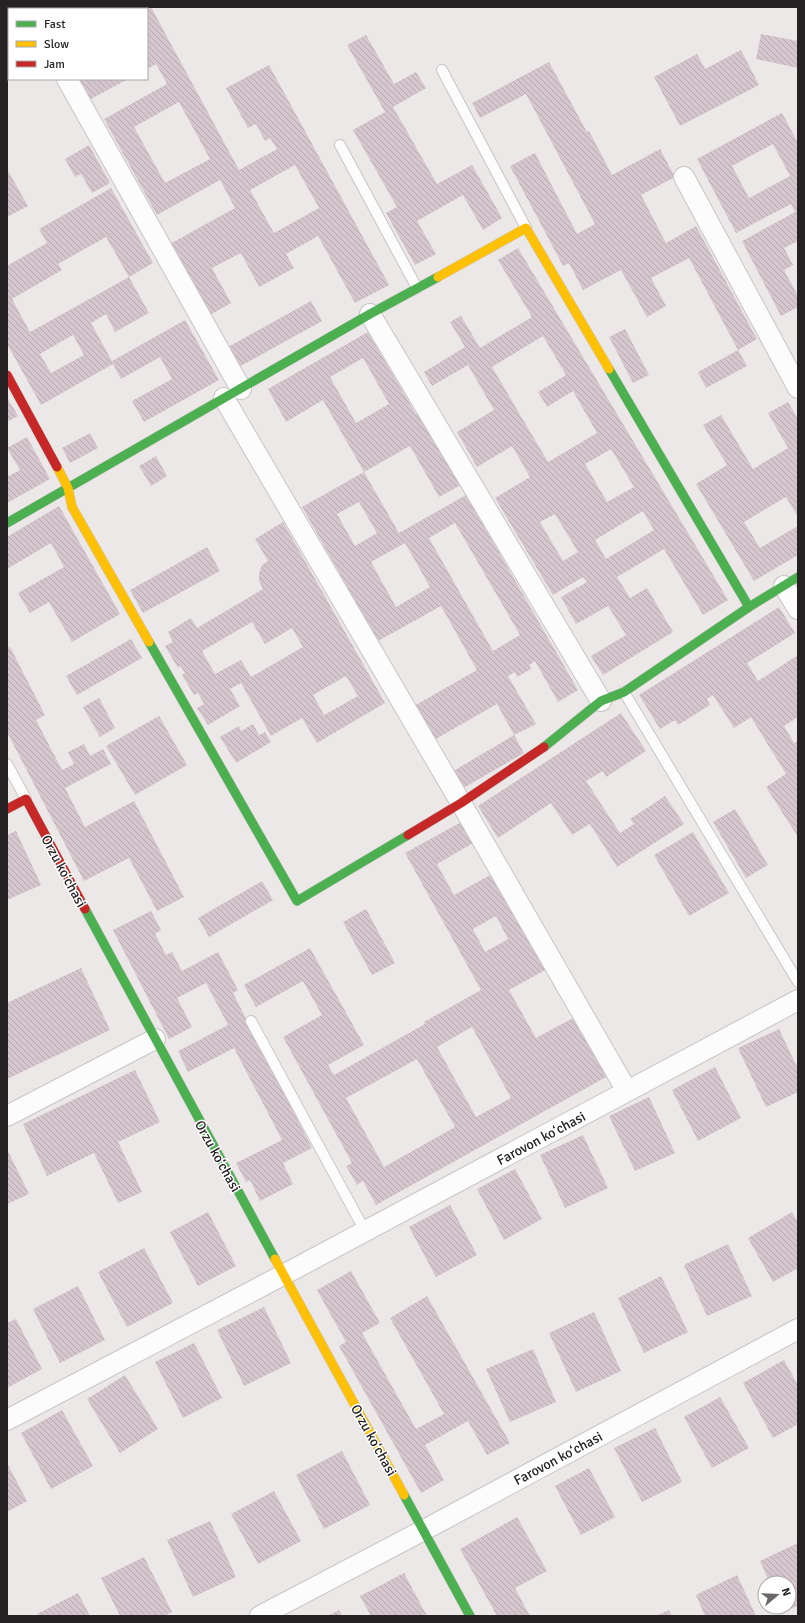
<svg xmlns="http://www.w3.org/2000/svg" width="805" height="1623" font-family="Signika,sans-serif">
  <defs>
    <pattern id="building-back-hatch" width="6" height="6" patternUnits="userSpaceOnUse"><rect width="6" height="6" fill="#d5c6ce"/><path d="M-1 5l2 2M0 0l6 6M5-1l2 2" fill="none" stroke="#b7aab1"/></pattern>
  </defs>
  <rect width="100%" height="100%" fill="#ede8e8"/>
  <g fill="url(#building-back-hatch)" fill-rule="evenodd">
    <path d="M 7,7 L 15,7 L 16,9 L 9,9 L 9,38 L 7,39 Z"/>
    <path d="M 105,7 L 151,7 L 239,170 L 277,149 L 270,138 L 265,141 L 256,124 L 248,128 L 226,88 L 269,65 L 389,285 L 355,303 L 318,236 L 286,254 L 294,268 L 259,287 L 241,253 L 212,268 L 231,303 L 210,315 L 168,245 L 235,208 L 220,180 L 157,215 L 104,119 L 167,84 L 156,64 L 147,69 L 147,9 L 102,9 ZM 179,102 L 210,159 L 165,183 L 134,127 ZM 295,165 L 319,208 L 274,233 L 250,190 Z"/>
    <path d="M 761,34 L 798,41 L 798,68 L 756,59 Z"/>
    <path d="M 366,35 L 394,84 L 416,72 L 426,88 L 393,107 L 437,184 L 472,165 L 502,218 L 483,230 L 463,195 L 417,221 L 436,254 L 415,265 L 386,213 L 397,207 L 353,130 L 385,112 L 347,45 Z"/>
    <path d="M 741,50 L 759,85 L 680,126 L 654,77 L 697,54 L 705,69 Z"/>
    <path d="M 549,62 L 587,132 L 589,131 L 612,175 L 660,149 L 675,177 L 641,195 L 666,243 L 696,226 L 757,339 L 738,350 L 747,366 L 706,388 L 698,372 L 738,350 L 689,258 L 651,278 L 666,306 L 647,317 L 621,270 L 583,290 L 569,263 L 563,266 L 510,166 L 535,153 L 577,234 L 595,224 L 526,94 L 480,118 L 472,103 Z"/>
    <path d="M 82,79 L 128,79 L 91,99 L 80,80 Z"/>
    <path d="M 782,113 L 798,143 L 798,241 L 784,248 L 793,265 L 784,270 L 798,296 L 798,307 L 781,316 L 742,241 L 795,212 L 791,204 L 736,233 L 697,159 ZM 773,144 L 790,176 L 749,198 L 732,166 Z"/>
    <path d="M 89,145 L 110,183 L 92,193 L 81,174 L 75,177 L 65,159 Z"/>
    <path d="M 7,169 L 28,206 L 7,217 Z"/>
    <path d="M 111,188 L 153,263 L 129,277 L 106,237 L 58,264 L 62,270 L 12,299 L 30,332 L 129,277 L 149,313 L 115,332 L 106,314 L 91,323 L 112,361 L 185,320 L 219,380 L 144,422 L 132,401 L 172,379 L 160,357 L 121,379 L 113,364 L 41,405 L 7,344 L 7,266 L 47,243 L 39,229 ZM 73,335 L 84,355 L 51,373 L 40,354 Z"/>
    <path d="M 518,248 L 728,600 L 703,615 L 664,549 L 617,577 L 630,598 L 647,588 L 673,632 L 603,675 L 591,656 L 626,635 L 608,606 L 576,624 L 561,597 L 587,582 L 583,577 L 553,595 L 495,498 L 530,477 L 512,446 L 477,467 L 457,432 L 494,410 L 468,365 L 432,386 L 424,372 L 465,347 L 450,322 L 461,316 L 480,348 L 532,317 L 498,260 ZM 543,336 L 566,375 L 538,392 L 547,407 L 573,391 L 597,433 L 548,462 L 492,367 ZM 611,449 L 634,487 L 607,502 L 585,464 ZM 643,511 L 654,530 L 606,559 L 595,540 ZM 555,514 L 578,552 L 563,561 L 540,522 Z"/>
    <path d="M 311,301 L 322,321 L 239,367 L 228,347 Z"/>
    <path d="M 625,329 L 649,375 L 633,383 L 609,337 Z"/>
    <path d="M 368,332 L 416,414 L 420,412 L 461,485 L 439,497 L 410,446 L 364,472 L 323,400 L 286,422 L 268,389 ZM 363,358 L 389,404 L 356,423 L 330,377 Z"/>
    <path d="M 7,397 L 18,416 L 7,422 Z"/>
    <path d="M 788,402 L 798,419 L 798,517 L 786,497 L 744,522 L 760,548 L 798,526 L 798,555 L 754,581 L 696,484 L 727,465 L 703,425 L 721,415 L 753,469 L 788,448 L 768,413 Z"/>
    <path d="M 90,433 L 98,448 L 70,463 L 62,448 Z"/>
    <path d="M 27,437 L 50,479 L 7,503 L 7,477 L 20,470 L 7,448 Z"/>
    <path d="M 156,456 L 167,476 L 151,486 L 139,466 Z"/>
    <path d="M 364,472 L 399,533 L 466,495 L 578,690 L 558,702 L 535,661 L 529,665 L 531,669 L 517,677 L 515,672 L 508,676 L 536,724 L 514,735 L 497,704 L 434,740 L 414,706 L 477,670 L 441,606 L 378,641 L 302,507 ZM 359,502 L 377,533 L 355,546 L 337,514 ZM 455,523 L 520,635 L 493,651 L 429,538 ZM 405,543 L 430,587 L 396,607 L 371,562 Z"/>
    <path d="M 59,506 L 120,614 L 72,642 L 49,602 L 30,613 L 18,593 L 64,567 L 51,543 L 7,569 L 7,537 Z"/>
    <path d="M 283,522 L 385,703 L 317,743 L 302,718 L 271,736 L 241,683 L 230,689 L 240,706 L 208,725 L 197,708 L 204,704 L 198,693 L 194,695 L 182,675 L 185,673 L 180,666 L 178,668 L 165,646 L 173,642 L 168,632 L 191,618 L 197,628 L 263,589 L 259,581 L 259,573 L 262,565 L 268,561 L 255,539 ZM 252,622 L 265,644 L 292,628 L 303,647 L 251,677 L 241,660 L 215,674 L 202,651 ZM 346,676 L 358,696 L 324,715 L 313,695 Z"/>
    <path d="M 207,547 L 220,571 L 143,613 L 130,590 Z"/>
    <path d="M 779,607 L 795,633 L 747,663 L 758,681 L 798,655 L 798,717 L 784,726 L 794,743 L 798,741 L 798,837 L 766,787 L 786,774 L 751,717 L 734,728 L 713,695 L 707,699 L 710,705 L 678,725 L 675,720 L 660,729 L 639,695 Z"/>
    <path d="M 131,639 L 142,658 L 77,695 L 66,676 Z"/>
    <path d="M 10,647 L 45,715 L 36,720 L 62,770 L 74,764 L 68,752 L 84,744 L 90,756 L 103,749 L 111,764 L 65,788 L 85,827 L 134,801 L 184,897 L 157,911 L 129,858 L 84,881 L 7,732 L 7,648 Z"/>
    <path d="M 99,698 L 115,728 L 100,737 L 83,707 Z"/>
    <path d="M 621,713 L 646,751 L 606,777 L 603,771 L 586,781 L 620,833 L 634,824 L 630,819 L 665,796 L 684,824 L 617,867 L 590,824 L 572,835 L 551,803 L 498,838 L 478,806 Z"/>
    <path d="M 159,716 L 187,765 L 135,795 L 106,746 Z"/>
    <path d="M 253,724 L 259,735 L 265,732 L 271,742 L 236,763 L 220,737 L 239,726 L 241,731 Z"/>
    <path d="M 514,735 L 524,753 L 460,790 L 450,773 Z"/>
    <path d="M 735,809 L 768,865 L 746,878 L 713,822 Z"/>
    <path d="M 463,821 L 475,842 L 437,864 L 454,895 L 494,873 L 547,969 L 509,990 L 536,1038 L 575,1017 L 608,1076 L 376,1205 L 363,1181 L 357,1185 L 346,1166 L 352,1163 L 283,1037 L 322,1015 L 303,981 L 256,1007 L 244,985 L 310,948 L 364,1045 L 328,1065 L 334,1075 L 425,1024 L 424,1022 L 481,990 L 405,853 ZM 496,916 L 508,939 L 485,952 L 473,929 ZM 472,1027 L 511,1098 L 476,1117 L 437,1047 ZM 417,1059 L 455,1127 L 384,1167 L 346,1098 Z"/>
    <path d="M 16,831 L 41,885 L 7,900 L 7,835 Z"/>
    <path d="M 693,832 L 729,893 L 689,916 L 654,855 Z"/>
    <path d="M 262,881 L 273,900 L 209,937 L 198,918 Z"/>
    <path d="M 366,909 L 395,963 L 372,975 L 343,922 Z"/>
    <path d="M 151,911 L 161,930 L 155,934 L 166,955 L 172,952 L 182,971 L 218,952 L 238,990 L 233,993 L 312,1148 L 283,1163 L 293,1184 L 260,1201 L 250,1180 L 246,1182 L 236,1163 L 282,1140 L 234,1048 L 188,1072 L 178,1051 L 228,1025 L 206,983 L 177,998 L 192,1027 L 169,1039 L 113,930 Z"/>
    <path d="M 81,968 L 110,1030 L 7,1079 L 7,1003 Z"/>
    <path d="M 779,1029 L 798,1069 L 798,1092 L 766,1107 L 738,1048 Z"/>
    <path d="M 715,1067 L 741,1118 L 698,1141 L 672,1090 Z"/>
    <path d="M 135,1070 L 160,1122 L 118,1142 L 142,1192 L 118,1203 L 94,1153 L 47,1176 L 23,1124 Z"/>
    <path d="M 649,1097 L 675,1153 L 635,1171 L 609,1116 Z"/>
    <path d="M 583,1135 L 608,1188 L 565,1208 L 540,1155 Z"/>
    <path d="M 7,1149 L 29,1194 L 7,1204 Z"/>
    <path d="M 515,1169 L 542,1219 L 504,1240 L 477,1189 Z"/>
    <path d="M 450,1205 L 477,1255 L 436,1277 L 409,1227 Z"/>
    <path d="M 208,1212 L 236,1266 L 198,1286 L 170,1232 Z"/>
    <path d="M 792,1212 L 798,1222 L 798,1268 L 773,1282 L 748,1238 Z"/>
    <path d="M 728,1244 L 752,1296 L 707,1316 L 684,1265 Z"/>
    <path d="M 144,1248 L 173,1303 L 127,1327 L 98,1272 Z"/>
    <path d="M 351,1271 L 380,1323 L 362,1333 L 416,1429 L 444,1414 L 390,1318 L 427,1296 L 510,1443 L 487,1455 L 468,1421 L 425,1445 L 444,1480 L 421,1493 L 339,1346 L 346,1342 L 317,1290 Z"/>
    <path d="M 661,1276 L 688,1332 L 644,1353 L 618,1298 Z"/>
    <path d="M 78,1286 L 105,1340 L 60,1363 L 33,1309 Z"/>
    <path d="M 264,1307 L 291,1363 L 244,1386 L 217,1330 Z"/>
    <path d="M 594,1312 L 621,1371 L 576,1392 L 549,1333 Z"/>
    <path d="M 16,1319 L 42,1369 L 7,1388 L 7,1323 Z"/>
    <path d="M 194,1343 L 222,1398 L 183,1418 L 155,1362 Z"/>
    <path d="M 533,1349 L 556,1402 L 510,1422 L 486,1369 Z"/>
    <path d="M 784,1360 L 798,1385 L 798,1424 L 773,1438 L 743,1383 Z"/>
    <path d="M 125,1375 L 158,1429 L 120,1453 L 87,1399 Z"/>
    <path d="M 720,1397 L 749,1448 L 712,1468 L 684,1417 Z"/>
    <path d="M 62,1410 L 93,1466 L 51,1489 L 21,1433 Z"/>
    <path d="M 655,1428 L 682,1482 L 642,1502 L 614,1448 Z"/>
    <path d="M 342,1451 L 370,1505 L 324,1529 L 296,1475 Z"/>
    <path d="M 7,1463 L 27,1501 L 7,1512 Z"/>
    <path d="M 589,1468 L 615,1517 L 581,1535 L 555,1486 Z"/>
    <path d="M 274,1491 L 301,1541 L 258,1564 L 231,1514 Z"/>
    <path d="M 517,1517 L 547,1571 L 515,1588 L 530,1616 L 497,1616 L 460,1549 Z"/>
    <path d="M 210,1521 L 236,1577 L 193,1597 L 167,1540 Z"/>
    <path d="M 798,1543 L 798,1606 L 783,1612 L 781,1607 L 789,1607 L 789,1583 L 770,1583 L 760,1561 Z"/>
    <path d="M 144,1557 L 172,1612 L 164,1616 L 120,1616 L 101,1578 Z"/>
    <path d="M 404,1573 L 427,1616 L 371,1616 L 360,1596 Z"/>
    <path d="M 737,1575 L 756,1616 L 705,1616 L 696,1595 Z"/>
    <path d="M 78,1593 L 90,1616 L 38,1616 L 37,1614 Z"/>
    <path d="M 339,1610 L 342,1616 L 327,1616 Z"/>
    <path d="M 669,1610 L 672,1616 L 656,1616 Z"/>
  </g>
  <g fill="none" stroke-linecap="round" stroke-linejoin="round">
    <defs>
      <g id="lane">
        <path d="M 442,70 L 526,228"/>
        <path d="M 340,145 L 417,288"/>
        <path d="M 624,692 L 798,982"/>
        <path d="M 7,764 L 26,799"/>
        <path d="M 251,1021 L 365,1231"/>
      </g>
      <g id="street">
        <path d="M 27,7 L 28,9"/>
        <path d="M 67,79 L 241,389"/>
        <path d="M 684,177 L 798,388"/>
        <path d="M 370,314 L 601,701"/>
        <path d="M 224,398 L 461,803 L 627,1091"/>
        <path d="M 784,586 L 798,609"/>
        <path d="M 7,1116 L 155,1039"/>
        <path d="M 7,1420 L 283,1275 L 798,1000"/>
        <path d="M 260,1616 L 424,1530 L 798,1329"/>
      </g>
      <g id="fast">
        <path d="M 609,369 L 749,607"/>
        <path d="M 7,523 L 370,314 L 438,277"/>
        <path d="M 149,642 L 297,901 L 408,835"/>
        <path d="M 544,747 L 601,701 L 624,692 L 749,607 L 798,577"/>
        <path d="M 85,909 L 275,1259"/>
        <path d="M 404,1495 L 470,1616"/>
      </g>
      <g id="slow">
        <path d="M 438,277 L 526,228 L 609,369"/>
        <path d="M 57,467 L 68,488 L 72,507 L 149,642"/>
        <path d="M 275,1259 L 404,1495"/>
      </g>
      <g id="jam">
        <path d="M 7,375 L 57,467"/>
        <path d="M 7,809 L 26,799 L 85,909"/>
        <path d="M 408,835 L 461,803 L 544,747"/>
      </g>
    </defs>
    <use href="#lane" stroke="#c8c5c5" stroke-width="12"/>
    <use href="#street" stroke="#c8c5c5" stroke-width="22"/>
    <use href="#fast" stroke="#c8c5c5" stroke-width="10"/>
    <use href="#slow" stroke="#c8c5c5" stroke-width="10"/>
    <use href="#jam" stroke="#c8c5c5" stroke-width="10"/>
    <use href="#lane" stroke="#fcfcfc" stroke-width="10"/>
    <use href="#street" stroke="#fcfcfc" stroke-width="20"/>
    <use href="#fast" stroke="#4caf50" stroke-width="9"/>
    <use href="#slow" stroke="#ffc107" stroke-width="9"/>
    <use href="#jam" stroke="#c62828" stroke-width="9"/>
  </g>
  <g text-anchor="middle" stroke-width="3" stroke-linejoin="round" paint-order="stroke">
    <g font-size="14" fill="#262223" stroke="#fff">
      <text transform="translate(64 871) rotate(62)" y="5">Orzu koʻchasi</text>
      <text transform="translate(541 1138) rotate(-28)" y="5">Farovon koʻchasi</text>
      <text transform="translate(218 1156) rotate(61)" y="5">Orzu koʻchasi</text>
      <text transform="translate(374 1440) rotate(61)" y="5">Orzu koʻchasi</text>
      <text transform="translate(558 1458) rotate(-28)" y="5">Farovon koʻchasi</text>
    </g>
  </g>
  <rect width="805" height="1623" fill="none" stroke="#262223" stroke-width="16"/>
  <rect x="8" y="8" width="140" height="72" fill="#ffffff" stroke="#a8a7a7"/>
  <rect x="16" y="21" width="20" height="6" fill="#4caf50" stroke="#a8a7a7"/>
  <text x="44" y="28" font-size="12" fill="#262223">Fast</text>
  <rect x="16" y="41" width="20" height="6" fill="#ffc107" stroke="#a8a7a7"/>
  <text x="44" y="48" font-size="12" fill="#262223">Slow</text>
  <rect x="16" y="61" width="20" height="6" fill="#c62828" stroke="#a8a7a7"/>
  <text x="44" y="68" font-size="12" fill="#262223">Jam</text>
  <g transform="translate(777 1595) rotate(71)"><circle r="19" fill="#ffffff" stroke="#a8a7a7"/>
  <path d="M0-3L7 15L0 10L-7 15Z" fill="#6c6768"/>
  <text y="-6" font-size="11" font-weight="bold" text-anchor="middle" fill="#262223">N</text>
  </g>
</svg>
